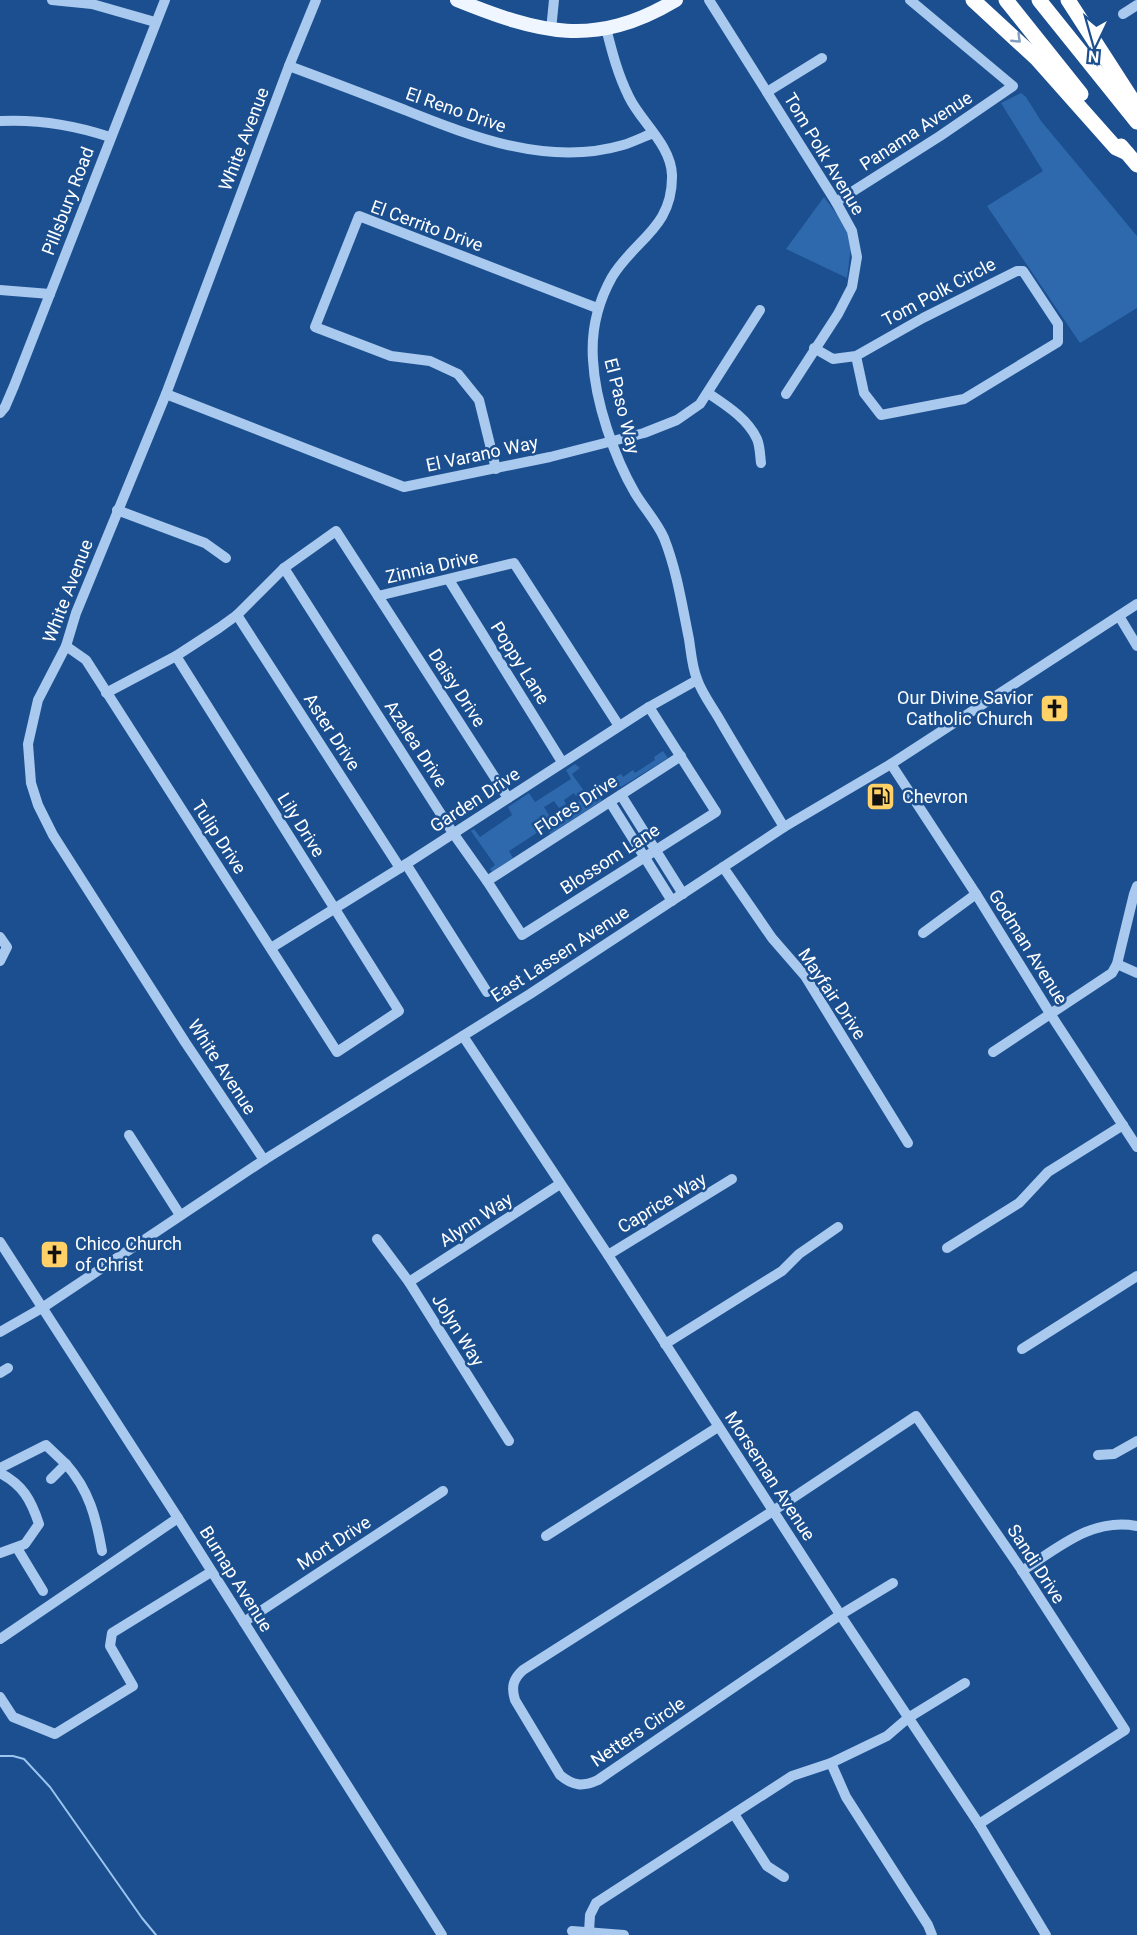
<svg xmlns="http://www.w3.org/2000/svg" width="1137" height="1935" font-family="Roboto,sans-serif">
  <rect width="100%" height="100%" fill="#1b4f8f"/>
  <g fill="#2e69ad">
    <path d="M 1021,93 L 1026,97 L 1041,121 L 1137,236 L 1137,308 L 1080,343 L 987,206 L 1043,171 L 1001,103 Z"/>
    <path d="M 824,197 L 847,228 L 851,247 L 847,278 L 786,249 Z"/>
    <path d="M 663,751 L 668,758 L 621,787 L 609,781 L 621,774 L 623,777 L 633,770 L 635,773 L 655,760 L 654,757 Z"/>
    <path d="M 575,764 L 580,768 L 572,774 L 584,791 L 576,796 L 574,793 L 564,800 L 566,804 L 559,808 L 554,801 L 544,807 L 549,815 L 543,829 L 509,851 L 513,858 L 492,872 L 490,869 L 495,865 L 471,831 L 474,829 L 480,837 L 512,815 L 508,807 L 529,793 L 535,802 L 571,779 L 566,770 Z"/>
    <path d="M 601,786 L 601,801 L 550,834 L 547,828 L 550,820 L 571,807 L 572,808 L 578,804 L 577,802 Z"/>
  </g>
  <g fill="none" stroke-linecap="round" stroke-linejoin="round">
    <path stroke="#9cc4f0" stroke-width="2" d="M 0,1756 L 13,1756 L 24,1759 L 50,1787 L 142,1918 L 156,1935"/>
    <g stroke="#a9c9ee" stroke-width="10">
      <path d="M 52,0 L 92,4 L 155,22"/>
      <path d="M 709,0 L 836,202 L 852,231 L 857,257 L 852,287 L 838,314 L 786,394"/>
      <path d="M 1123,14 L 1137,5"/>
      <path d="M 606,28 C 612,52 618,75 629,97 C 641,122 671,145 672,175 C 673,228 635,239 612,277 C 598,302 591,331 593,360 C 595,401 614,457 635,493 C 644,508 657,522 664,538 C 677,571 682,605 689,639 C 691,652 692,667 697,679 C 702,694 714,709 721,722 C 742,758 763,792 784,827"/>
      <path d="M 551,30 L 554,0"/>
      <path d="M 289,66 C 327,80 366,95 405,110 C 473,137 548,167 623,145 C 633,142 643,137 653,133"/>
      <path d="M 767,92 L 822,58"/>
      <path d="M 0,121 C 39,119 74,125 110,137"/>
      <path d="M 836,202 L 940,136 L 1013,86 L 910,0"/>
      <path d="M 0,290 L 50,294"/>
      <path d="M 814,348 L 833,359 L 856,356 L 923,318 L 1017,271 L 1023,271 L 1058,324 L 1058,342 L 964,399 L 881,415 L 864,393 L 856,356"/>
      <path d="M 708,393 C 726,405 748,419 757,439 C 760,446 760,455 761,463"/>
      <path d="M 166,394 L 404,487 L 550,457 L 644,433 L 677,420 L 700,404 L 760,310"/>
      <path d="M 0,413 L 5,407 L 14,386 L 165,0"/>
      <path d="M 496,469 L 479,400 L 458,374 L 430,361 L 391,356 L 315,327 L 359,216 L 597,308"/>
      <path d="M 117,510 L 205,543 L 226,558"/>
      <path d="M 284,568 L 453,833 L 487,881 L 522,935 L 716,812 L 649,707"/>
      <path d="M 449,580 L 562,762"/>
      <path d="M 378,596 L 508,798"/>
      <path d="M 237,615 L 400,868"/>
      <path d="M 1119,616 L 1137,646"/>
      <path d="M 66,646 L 86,660 L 337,1052 L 399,1011 L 176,656"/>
      <path d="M 106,693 L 176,656 L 219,628 L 237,615 L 284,568 L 336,531 L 378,596 L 514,563 L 619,726"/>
      <path d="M 891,764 L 976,894 L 1051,1015 L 1137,1147"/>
      <path d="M 621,795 L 683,894"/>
      <path d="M 610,802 L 672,901"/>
      <path d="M 406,864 L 487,992"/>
      <path d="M 723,867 L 772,938 L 805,976 L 908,1143"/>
      <path d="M 487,881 L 681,756"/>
      <path d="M 923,933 L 976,894"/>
      <path d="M 0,937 L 7,947 L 0,961"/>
      <path d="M 271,948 L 400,868 L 649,707 L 697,680"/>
      <path d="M 1117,964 L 1137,973"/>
      <path d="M 463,1036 L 608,1255 L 843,1619 L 979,1824 L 1046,1935"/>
      <path d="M 993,1052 L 1112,973 L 1117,964 L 1134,894 L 1137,886"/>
      <path d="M 129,1135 L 180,1215"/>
      <path d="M 264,1160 L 185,1042 L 53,835 L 38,805 L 31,783 L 28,744 L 38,700 L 66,646 L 76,613 L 166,394 L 289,66 L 316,0"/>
      <path d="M 377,1239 L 409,1282 L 509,1441"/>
      <path d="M 0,1242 L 178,1518 L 442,1935"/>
      <path d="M 947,1248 L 1019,1203 L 1048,1172 L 1123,1125"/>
      <path d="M 608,1255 L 732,1179"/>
      <path d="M 409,1282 L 560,1184"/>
      <path d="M 0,1332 L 42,1308 L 264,1160 L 530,994 L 784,827 L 891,764 L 1137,604"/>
      <path d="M 665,1344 L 782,1271 L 799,1254 L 838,1227"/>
      <path d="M 1022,1349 L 1137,1276"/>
      <path d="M 0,1373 L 8,1368"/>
      <path d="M 1098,1455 L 1114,1454 L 1137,1441"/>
      <path d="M 66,1464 C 89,1490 96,1517 102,1551"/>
      <path d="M 0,1468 L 46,1445 L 66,1464 L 51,1479"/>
      <path d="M 0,1473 C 23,1485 31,1500 39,1524 L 25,1544 L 0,1553"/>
      <path d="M 546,1536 L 718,1427"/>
      <path d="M 17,1548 L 43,1591"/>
      <path d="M 1022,1571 C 1058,1548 1092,1517 1137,1526"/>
      <path d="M 893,1583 L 840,1615 L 598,1780 C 583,1787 573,1786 560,1775 L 515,1700 C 511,1687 513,1679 523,1670 L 773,1511 L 916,1416 L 1021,1569 L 1125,1730 L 979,1824"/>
      <path d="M 244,1622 L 443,1491"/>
      <path d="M 0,1639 L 178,1518"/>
      <path d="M 0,1697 L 13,1717 L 55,1734 L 133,1686 L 110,1646 L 112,1633 L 211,1572"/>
      <path d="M 831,1763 L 846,1797 L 928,1925 L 932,1935"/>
      <path d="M 734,1814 L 767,1866 L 784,1877"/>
      <path d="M 572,1931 L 624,1935"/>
      <path d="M 589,1932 L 590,1915 L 596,1903 L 792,1776 L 831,1763 L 887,1736 L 908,1718 L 965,1683"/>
    </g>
    <path stroke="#f0f6ff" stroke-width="14" d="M 457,0 C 539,33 594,49 676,0"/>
    <g stroke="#fff" stroke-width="15">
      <path d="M 973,0 L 1037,59 L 1116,148 L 1127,153"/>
      <path d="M 1006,0 L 1081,94"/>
      <path d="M 1039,0 L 1137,122"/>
      <path d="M 1068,0 L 1137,107"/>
      <path d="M 1121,146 L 1137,165"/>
    </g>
  </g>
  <defs><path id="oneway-chevron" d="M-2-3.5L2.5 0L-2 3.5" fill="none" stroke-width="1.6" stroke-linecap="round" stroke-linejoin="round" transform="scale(1.5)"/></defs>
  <use stroke="#829ec1" href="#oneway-chevron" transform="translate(1017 39) rotate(44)"/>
  <defs>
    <symbol id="church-square" viewBox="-11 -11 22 22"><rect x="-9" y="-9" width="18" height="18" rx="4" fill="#ffd166" stroke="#1b4f8f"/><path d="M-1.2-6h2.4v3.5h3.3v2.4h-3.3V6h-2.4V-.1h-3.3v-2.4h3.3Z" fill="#111"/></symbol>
    <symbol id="fuel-square" viewBox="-11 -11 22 22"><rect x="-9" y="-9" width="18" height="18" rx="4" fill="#ffd166" stroke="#1b4f8f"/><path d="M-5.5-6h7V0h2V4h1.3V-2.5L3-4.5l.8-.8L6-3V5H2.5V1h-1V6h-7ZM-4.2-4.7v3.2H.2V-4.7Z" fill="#111"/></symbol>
  </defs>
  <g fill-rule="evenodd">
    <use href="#church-square" x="1038" y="692" width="33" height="33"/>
    <use href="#fuel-square" x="864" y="780" width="33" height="33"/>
    <use href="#church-square" x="38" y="1238" width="33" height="33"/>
  </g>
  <g text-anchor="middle" stroke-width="5" stroke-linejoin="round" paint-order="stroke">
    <g font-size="18" fill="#fff" stroke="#1b4f8f">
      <text transform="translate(456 110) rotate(19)" y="6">El Reno Drive</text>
      <text transform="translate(916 131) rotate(-33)" y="6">Panama Avenue</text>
      <text transform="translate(244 139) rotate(-69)" y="6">White Avenue</text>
      <text transform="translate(824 154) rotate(59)" y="6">Tom Polk Avenue</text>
      <text transform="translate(68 201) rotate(-69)" y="6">Pillsbury Road</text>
      <text transform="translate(427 226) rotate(20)" y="6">El Cerrito Drive</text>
      <text transform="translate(939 292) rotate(-28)" y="6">Tom Polk Circle</text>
      <text transform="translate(622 406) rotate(76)" y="6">El Paso Way</text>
      <text transform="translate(482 454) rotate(-12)" y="6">El Varano Way</text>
      <text transform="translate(432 567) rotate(-13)" y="6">Zinnia Drive</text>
      <text transform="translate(68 591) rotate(-69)" y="6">White Avenue</text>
      <text transform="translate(520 663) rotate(58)" y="6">Poppy Lane</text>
      <text transform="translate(457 688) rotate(57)" y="6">Daisy Drive</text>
      <text transform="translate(332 732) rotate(57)" y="6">Aster Drive</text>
      <text transform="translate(416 744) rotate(57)" y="6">Azalea Drive</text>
      <text transform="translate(475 800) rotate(-33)" y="6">Garden Drive</text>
      <text transform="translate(576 805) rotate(-33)" y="6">Flores Drive</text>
      <text transform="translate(301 825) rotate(58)" y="6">Lily Drive</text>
      <text transform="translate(219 837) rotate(57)" y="6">Tulip Drive</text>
      <text transform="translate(610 859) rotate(-33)" y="6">Blossom Lane</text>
      <text transform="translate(1028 947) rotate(58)" y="6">Godman Avenue</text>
      <text transform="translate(560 954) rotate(-33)" y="6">East Lassen Avenue</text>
      <text transform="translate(832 994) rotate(56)" y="6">Mayfair Drive</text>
      <text transform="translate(222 1067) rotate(57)" y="6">White Avenue</text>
      <text transform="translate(662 1203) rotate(-31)" y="6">Caprice Way</text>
      <text transform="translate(476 1220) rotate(-33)" y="6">Alynn Way</text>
      <text transform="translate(458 1330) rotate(58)" y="6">Jolyn Way</text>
      <text transform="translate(770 1476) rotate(57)" y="6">Morseman Avenue</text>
      <text transform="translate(334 1543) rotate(-33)" y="6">Mort Drive</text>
      <text transform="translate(1036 1564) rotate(57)" y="6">Sandi Drive</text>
      <text transform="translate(236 1579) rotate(58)" y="6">Burnap Avenue</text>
      <text transform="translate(638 1732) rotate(-34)" y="6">Netters Circle</text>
    </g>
    <g font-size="18" fill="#fff" stroke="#1b4f8f" text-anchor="start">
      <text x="1033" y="704" text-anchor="end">Our Divine Savior<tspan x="1033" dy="21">Catholic Church</tspan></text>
      <text x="902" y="803">Chevron</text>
      <text x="75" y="1250">Chico Church<tspan x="75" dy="21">of Christ</tspan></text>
    </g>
  </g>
  <g transform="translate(1095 42) rotate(185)" stroke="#1b4f8f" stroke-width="4.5" paint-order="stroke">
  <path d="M0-4.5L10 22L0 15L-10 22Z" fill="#ffffff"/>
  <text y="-9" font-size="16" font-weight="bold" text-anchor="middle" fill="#ffffff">N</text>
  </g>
</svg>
